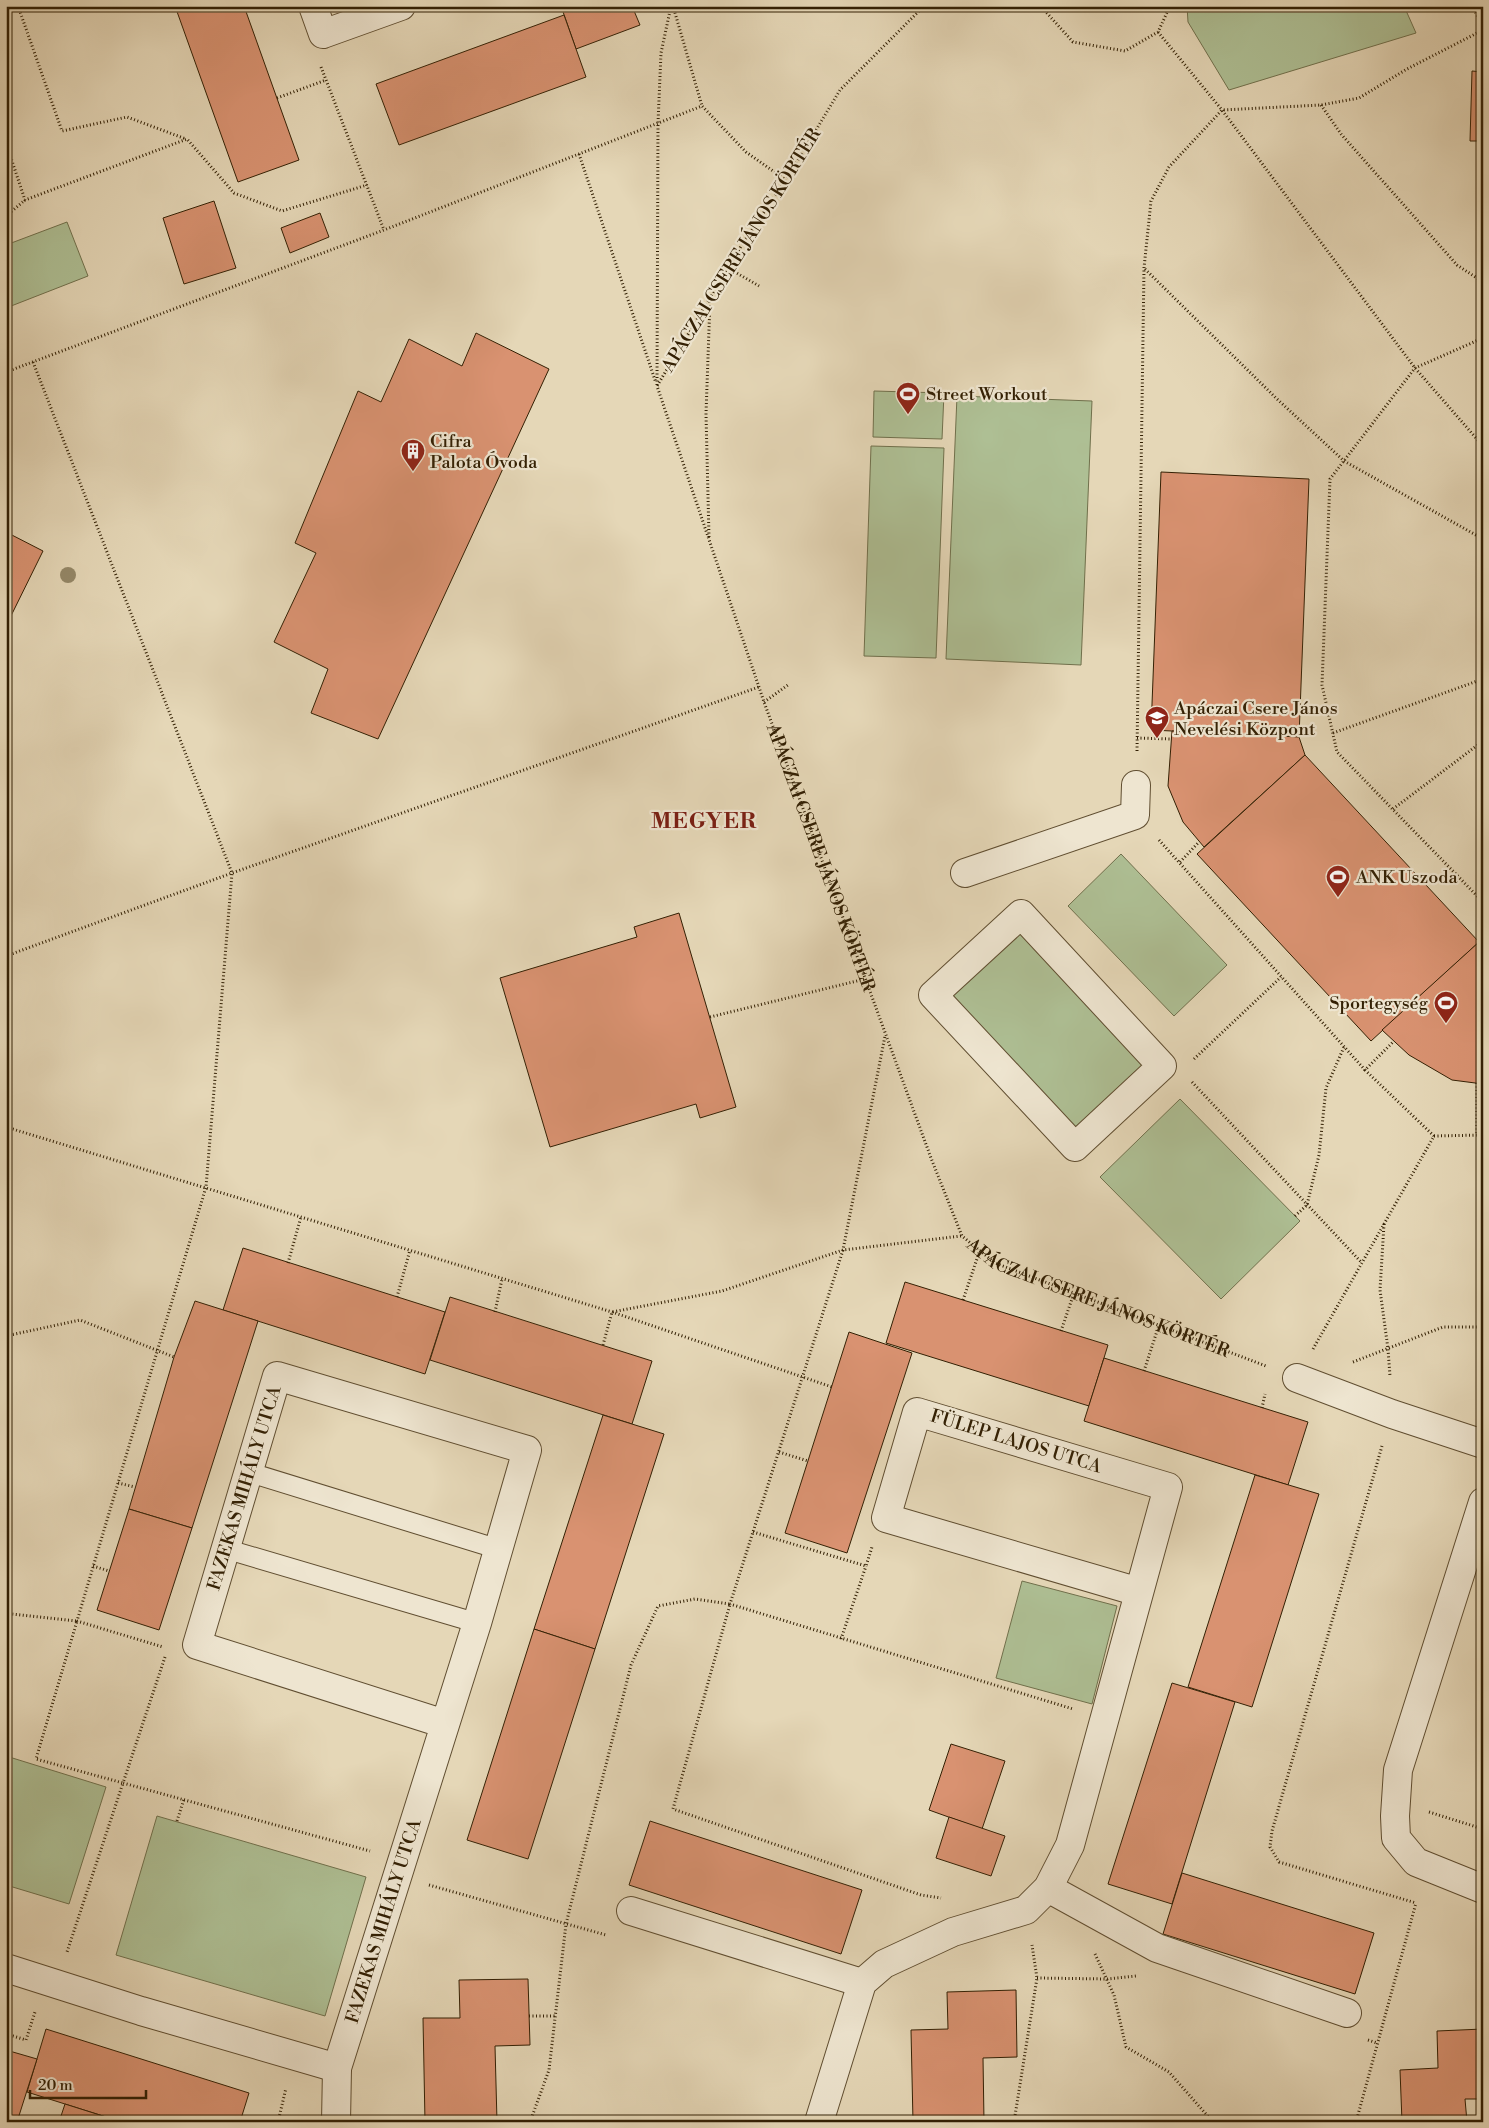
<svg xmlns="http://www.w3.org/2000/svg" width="1489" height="2128" font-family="'Libre Bodoni',serif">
  <rect width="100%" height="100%" fill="#e5d7b7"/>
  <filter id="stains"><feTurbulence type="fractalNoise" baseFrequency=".004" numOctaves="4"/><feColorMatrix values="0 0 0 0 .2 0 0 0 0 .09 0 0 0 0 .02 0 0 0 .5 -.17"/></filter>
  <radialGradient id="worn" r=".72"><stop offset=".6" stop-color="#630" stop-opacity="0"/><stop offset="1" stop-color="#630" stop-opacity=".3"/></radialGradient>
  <g fill="#aebf94" stroke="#70704c">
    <path d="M 1187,6 L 1404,6 L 1416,33 L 1229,90 L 1188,22 Z"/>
    <path d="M 67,222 L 88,276 L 6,308 L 6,245 Z"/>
    <path d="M 874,391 L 944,393 L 942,439 L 873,437 Z"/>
    <path d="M 957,396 L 1092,401 L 1081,665 L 946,659 Z"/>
    <path d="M 871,446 L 944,448 L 936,658 L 864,656 Z"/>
    <path d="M 1121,854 L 1227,965 L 1174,1016 L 1068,906 Z"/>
    <path d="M 1020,925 L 1149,1064 L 1072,1135 L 943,996 Z"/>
    <path d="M 1180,1099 L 1300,1221 L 1221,1299 L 1100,1177 Z"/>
    <path d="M 1022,1581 L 1117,1606 L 1092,1704 L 996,1678 Z"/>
    <path d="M 6,1756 L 106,1787 L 69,1904 L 6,1885 Z"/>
    <path d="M 157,1816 L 366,1877 L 325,2016 L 116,1955 Z"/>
  </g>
  <g fill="#d99271" stroke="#332004">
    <path d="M 175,6 L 244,6 L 299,160 L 238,182 Z"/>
    <path d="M 561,6 L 632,6 L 640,25 L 576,49 Z"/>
    <path d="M 564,15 L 586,77 L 399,145 L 376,84 Z"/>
    <path d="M 1472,71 L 1483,72 L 1483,141 L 1470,141 Z"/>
    <path d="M 214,201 L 236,268 L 184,284 L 163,218 Z"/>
    <path d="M 320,213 L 329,237 L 290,253 L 281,228 Z"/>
    <path d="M 476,333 L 549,369 L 378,739 L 311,713 L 328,669 L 274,642 L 316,553 L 295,543 L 358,391 L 381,402 L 409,339 L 462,366 Z"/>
    <path d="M 1161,472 L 1309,479 L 1299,737 L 1151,730 Z"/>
    <path d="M 6,532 L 43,551 L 6,626 Z"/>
    <path d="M 1172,731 L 1299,737 L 1305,755 L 1204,847 L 1183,822 L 1168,786 Z"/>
    <path d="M 1305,755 L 1479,942 L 1371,1041 L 1197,854 Z"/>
    <path d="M 679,913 L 736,1107 L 700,1118 L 696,1104 L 550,1147 L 500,978 L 637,937 L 634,927 Z"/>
    <path d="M 1479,942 L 1483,944 L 1483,1084 L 1452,1080 L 1409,1055 L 1382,1030 Z"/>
    <path d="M 243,1248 L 445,1312 L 425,1374 L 223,1310 Z"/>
    <path d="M 905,1282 L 1108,1345 L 1089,1406 L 886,1343 Z"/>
    <path d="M 450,1297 L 652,1361 L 632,1424 L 430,1360 Z"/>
    <path d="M 195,1301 L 258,1321 L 192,1528 L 129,1509 L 174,1357 Z"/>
    <path d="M 849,1332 L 912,1353 L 847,1553 L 785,1533 Z"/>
    <path d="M 1104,1358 L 1308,1422 L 1288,1485 L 1084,1421 Z"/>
    <path d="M 603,1415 L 664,1434 L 595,1649 L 534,1629 Z"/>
    <path d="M 1255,1475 L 1319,1494 L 1252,1707 L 1188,1687 Z"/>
    <path d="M 129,1509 L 192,1528 L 159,1630 L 97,1610 Z"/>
    <path d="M 534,1629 L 595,1649 L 528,1859 L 467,1840 Z"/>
    <path d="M 1172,1683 L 1235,1702 L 1172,1904 L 1108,1884 Z"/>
    <path d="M 951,1744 L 1005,1761 L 982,1829 L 929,1810 Z"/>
    <path d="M 949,1817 L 1005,1836 L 991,1876 L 936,1858 Z"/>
    <path d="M 650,1821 L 862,1890 L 841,1954 L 629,1885 Z"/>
    <path d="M 1182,1873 L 1374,1933 L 1355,1994 L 1163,1934 Z"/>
    <path d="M 528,1979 L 530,2045 L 495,2046 L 497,2122 L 425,2122 L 423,2018 L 460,2018 L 459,1980 Z"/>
    <path d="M 1016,1990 L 1017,2057 L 983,2058 L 984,2122 L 913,2122 L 911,2030 L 948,2029 L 947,1992 Z"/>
    <path d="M 46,2029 L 249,2093 L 240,2122 L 122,2122 L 27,2092 Z"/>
    <path d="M 1483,2029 L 1483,2099 L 1465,2099 L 1467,2122 L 1402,2122 L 1400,2070 L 1438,2068 L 1437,2031 Z"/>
    <path d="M 6,2050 L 37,2059 L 17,2122 L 6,2118 Z"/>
    <path d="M 65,2104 L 122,2122 L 59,2122 Z"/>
  </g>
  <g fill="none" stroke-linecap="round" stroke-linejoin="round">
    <defs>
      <g id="lane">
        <path d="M 248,1472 L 498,1549"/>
        <path d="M 226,1549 L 477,1623"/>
      </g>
      <g id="street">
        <path d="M 313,6 L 323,34 L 401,6"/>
        <path d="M 965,873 L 1135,815 L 1136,785"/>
        <path d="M 1021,914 L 1162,1066 L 1075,1147 L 933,995 Z"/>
        <path d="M 1297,1378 L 1392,1414 L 1483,1444"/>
        <path d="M 1483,1502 L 1398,1770 L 1395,1816 L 1396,1838 L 1416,1862 L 1483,1889"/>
        <path d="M 1048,1888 L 1157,1948 L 1347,2013"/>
        <path d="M 631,1911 L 862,1983"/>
        <path d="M 6,1968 L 141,2011 L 337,2068"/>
        <path id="s2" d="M 336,2122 L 337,2068 L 477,1623 L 527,1450 L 277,1376 L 197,1645 L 445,1724"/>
        <path d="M 819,2122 L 862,1983 L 884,1964 L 953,1932 L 1026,1910 L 1048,1888 L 1070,1845 L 1168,1487 L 917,1412 L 886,1518 L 1139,1592"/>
      </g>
    </defs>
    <use href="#lane" stroke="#604e31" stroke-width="21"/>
    <use href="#street" stroke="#604e31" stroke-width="30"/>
    <g stroke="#332004" stroke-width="3" stroke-dasharray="1 2.5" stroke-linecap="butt">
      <path d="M 18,6 L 62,131 L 127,117 L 186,139"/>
      <path d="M 673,6 L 702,106"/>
      <path id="s1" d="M 924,6 L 840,90 L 786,180 L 743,243 L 657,386 L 764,702 L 931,1158 L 962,1236 L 995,1263 L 1266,1366"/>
      <path d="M 1045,6 L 1046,12 L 1073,42 L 1125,51 L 1158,32 L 1170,6"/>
      <path d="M 1472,6 L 1483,26"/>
      <path d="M 1158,32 L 1222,110 L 1415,368 L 1483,446"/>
      <path d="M 321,67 L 384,230"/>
      <path d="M 277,98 L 326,80"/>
      <path d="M 1321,105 L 1341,134 L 1457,265 L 1483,282"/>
      <path d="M 6,143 L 25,200 L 187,139 L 234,193 L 282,211 L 367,185"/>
      <path d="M 579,154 L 656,383"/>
      <path d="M 6,216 L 25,200"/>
      <path d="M 728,268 L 759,286"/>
      <path d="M 1145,269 L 1276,398 L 1344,461 L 1483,539"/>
      <path d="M 1483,338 L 1415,368 L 1330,479 L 1322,685 L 1337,752 L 1483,902"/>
      <path d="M 33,362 L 232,873 L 206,1187 L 77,1621 L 163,1647"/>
      <path d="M 6,372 L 384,230 L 702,106 L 746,152 L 786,180"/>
      <path d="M 657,385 L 658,123 L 661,53 L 671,6"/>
      <path d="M 709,537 L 706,414 L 710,301"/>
      <path d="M 764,702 L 788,685"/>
      <path d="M 1333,733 L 1483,679"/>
      <path d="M 1137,738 L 1172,739"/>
      <path d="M 1137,751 L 1144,268 L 1151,201 L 1169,167 L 1222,110 L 1321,105 L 1359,98 L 1407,69 L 1483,30"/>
      <path d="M 1393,809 L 1483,741"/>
      <path d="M 1159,840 L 1365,1070"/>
      <path d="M 1180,862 L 1199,842"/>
      <path d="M 6,956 L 232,873 L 759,687"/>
      <path d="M 710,1017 L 865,979"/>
      <path d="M 1194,1059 L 1281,977"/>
      <path d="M 1192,1082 L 1362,1263"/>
      <path d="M 1477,1083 L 1477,1134"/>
      <path d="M 6,1127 L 612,1312 L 832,1387"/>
      <path d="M 1434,1136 L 1483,1135"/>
      <path d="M 1295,1216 L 1307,1205 L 1319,1155 L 1326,1088 L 1344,1047"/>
      <path d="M 1384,1224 L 1380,1290 L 1388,1349 L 1390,1376"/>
      <path d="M 961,1236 L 843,1250 L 730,1604 L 1073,1709"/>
      <path d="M 288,1263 L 301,1217"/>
      <path d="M 397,1297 L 410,1250"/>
      <path d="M 963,1300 L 980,1250"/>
      <path d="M 495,1312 L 502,1279"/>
      <path d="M 1061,1331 L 1074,1293"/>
      <path d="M 6,1336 L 80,1320 L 174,1357"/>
      <path d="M 603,1345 L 612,1312 L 722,1291 L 843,1250 L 885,1036"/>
      <path d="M 1313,1349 L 1434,1136 L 1365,1070 L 1394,1041"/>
      <path d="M 1353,1362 L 1443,1327 L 1483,1327"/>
      <path d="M 1144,1371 L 1159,1325"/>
      <path d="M 1262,1408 L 1265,1394"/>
      <path d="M 1382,1446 L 1272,1831 L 1270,1847 L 1279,1862 L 1416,1903"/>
      <path d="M 779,1452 L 808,1461"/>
      <path d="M 118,1483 L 135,1487"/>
      <path d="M 753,1532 L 866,1566 L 872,1547"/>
      <path d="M 93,1566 L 109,1571"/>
      <path d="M 6,1617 L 12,1614 L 77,1621 L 36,1759 L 123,1783 L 67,1952"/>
      <path d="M 841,1639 L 866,1566"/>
      <path d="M 165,1657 L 123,1783 L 370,1851"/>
      <path d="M 1429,1812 L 1483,1829"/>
      <path d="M 177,1821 L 184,1799"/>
      <path d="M 429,1885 L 606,1935"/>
      <path d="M 1095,1954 L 1114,1995 L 1126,2047 L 1169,2072 L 1213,2122"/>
      <path d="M 1037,1978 L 1107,1979 L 1136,1976"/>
      <path d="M 529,2016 L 557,2016"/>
      <path d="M 6,2034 L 26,2040 L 35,2012"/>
      <path d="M 1368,2040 L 1377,2043"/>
      <path d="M 278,2122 L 286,2088"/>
      <path d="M 530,2122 L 549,2070 L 566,1924 L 631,1665 L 658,1606 L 695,1599 L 730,1604 L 673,1809 L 921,1895 L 941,1898"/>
      <path d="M 1014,2122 L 1037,1978 L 1032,1945"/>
      <path d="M 1356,2122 L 1416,1903"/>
    </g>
    <use href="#lane" stroke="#eee5d0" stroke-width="19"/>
    <use href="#street" stroke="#eee5d0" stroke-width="28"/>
  </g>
  <circle fill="#948868" cx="68" cy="575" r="8"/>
  <defs>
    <symbol id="stadium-pin" viewBox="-11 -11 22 30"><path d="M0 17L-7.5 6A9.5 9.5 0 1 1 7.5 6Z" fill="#8f2418" stroke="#eee5d0"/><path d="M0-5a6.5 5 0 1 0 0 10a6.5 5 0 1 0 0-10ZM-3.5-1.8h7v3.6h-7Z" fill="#fff"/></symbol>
    <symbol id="building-pin" viewBox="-11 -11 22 30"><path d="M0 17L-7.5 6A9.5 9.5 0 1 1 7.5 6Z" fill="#8f2418" stroke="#eee5d0"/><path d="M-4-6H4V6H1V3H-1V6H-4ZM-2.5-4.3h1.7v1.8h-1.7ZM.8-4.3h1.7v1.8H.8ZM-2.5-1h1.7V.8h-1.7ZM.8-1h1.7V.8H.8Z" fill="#fff"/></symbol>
    <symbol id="school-pin" viewBox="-11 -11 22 30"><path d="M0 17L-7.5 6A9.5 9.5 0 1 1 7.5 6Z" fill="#8f2418" stroke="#eee5d0"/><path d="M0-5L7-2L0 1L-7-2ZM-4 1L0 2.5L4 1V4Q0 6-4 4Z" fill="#fff"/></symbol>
  </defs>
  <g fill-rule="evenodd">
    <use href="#stadium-pin" x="894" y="380" width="28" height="38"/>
    <use href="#building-pin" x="399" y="437" width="28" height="38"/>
    <use href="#school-pin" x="1143" y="704" width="28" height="38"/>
    <use href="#stadium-pin" x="1324" y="863" width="28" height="38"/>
    <use href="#stadium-pin" x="1432" y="989" width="28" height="38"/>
  </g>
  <g text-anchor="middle" stroke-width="4.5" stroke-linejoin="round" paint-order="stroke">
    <g font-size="18" fill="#332004" stroke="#eee5d0">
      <text transform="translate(741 250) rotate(-58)" y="6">APÁCZAI CSERE JÁNOS KÖRTÉR</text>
      <text dy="6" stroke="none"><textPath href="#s1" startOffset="966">APÁCZAI CSERE JÁNOS KÖRTÉR</textPath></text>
      <text dy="6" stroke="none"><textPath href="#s1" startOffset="1521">APÁCZAI CSERE JÁNOS KÖRTÉR</textPath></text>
      <text transform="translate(1016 1441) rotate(17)" y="6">FÜLEP LAJOS UTCA</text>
      <text transform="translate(244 1488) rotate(-73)" y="6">FAZEKAS MIHÁLY UTCA</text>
      <text dy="6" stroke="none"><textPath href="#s2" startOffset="208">FAZEKAS MIHÁLY UTCA</textPath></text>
    </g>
    <g font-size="18" fill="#332004" stroke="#eee5d0" text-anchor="start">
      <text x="926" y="400">Street Workout</text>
      <text x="430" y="447">Cifra<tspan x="430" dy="21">Palota Óvoda</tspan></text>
      <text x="1174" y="714">Apáczai Csere János<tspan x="1174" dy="21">Nevelési Központ</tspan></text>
      <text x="1356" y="883">ANK Uszoda</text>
      <text x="1428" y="1009" text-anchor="end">Sportegység</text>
    </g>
    <g font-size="22" font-weight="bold" letter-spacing="1" fill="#7a1f14" stroke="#eee5d0">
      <text x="704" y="828">MEGYER</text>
    </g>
  </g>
  <rect width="1489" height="2128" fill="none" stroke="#e5d7b7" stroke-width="25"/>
  <rect x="8" y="8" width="1474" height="2113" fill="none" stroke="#332004" stroke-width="2.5"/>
  <rect x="12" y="12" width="1464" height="2103" fill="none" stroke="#332004"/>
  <path d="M30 2090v8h116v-8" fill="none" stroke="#332004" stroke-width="2.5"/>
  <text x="38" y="2090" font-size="15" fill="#332004" stroke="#eee5d0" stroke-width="4" paint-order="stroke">20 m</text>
  <rect width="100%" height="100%" filter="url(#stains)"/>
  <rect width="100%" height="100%" fill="url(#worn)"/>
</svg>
